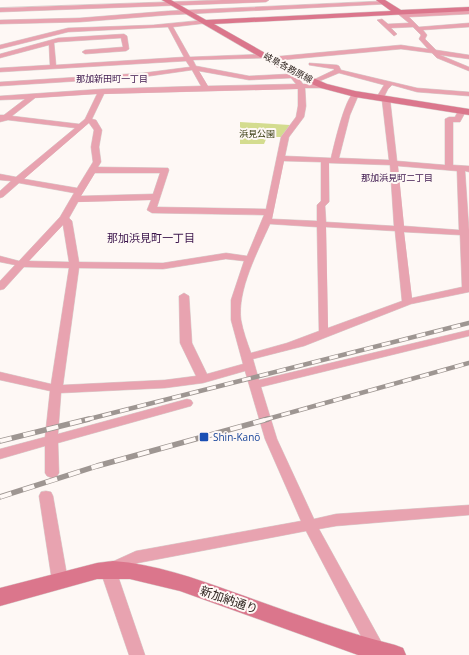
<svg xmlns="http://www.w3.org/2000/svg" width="469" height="655" font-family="'Open Sans','Noto Sans JP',sans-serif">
  <rect width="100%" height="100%" fill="#fef8f5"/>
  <path fill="#d4dc8f" d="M 240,122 L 290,125 L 282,137 L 267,137 L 264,144 L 240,144 Z"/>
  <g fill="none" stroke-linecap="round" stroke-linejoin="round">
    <defs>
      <g id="street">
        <path d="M 222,0 L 269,0 L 266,2 L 0,12 L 0,8 Z"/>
        <path d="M 385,1 L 388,3 L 387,4 L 168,15 L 80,22 L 0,24 L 0,20 L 80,18 L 168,11 Z"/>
        <path d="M 469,10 L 469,14 L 409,17 L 419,27 L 469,23 L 469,27 L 423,30 L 427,35 L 425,39 L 436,50 L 469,55 L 469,59 L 440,55 L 469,67 L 469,71 L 437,58 L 432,53 L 401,49 L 271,61 L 268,59 L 271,57 L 401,45 L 428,49 L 419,39 L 421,35 L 413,27 L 391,28 L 397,34 L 394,36 L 377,20 L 382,19 L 388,24 L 409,23 L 398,14 L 398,12 L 405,13 Z"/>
        <path d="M 206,20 L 209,22 L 208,23 L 173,27 L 190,57 L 266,54 L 269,56 L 266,58 L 193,60 L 196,66 L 249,76 L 289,74 L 290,71 L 294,71 L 303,84 L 324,84 L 327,86 L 324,88 L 305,88 L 306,106 L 304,117 L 289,137 L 285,156 L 331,158 C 334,146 345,96 355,92 L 359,94 L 350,115 L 339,158 L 389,160 L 382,100 L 377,100 L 376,98 L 384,85 L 339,73 L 315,83 L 311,83 L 311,81 L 334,70 L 334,69 L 309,65 L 309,63 L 337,65 L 339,66 L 341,70 L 417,88 L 469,92 L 469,96 L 417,92 L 392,85 L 388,89 L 384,97 L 390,99 L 397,161 L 445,165 L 445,119 L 449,117 L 455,117 L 459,109 L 462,109 L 466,111 L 460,122 L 453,122 L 453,165 L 469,166 L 469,172 L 465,171 L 469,230 L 469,292 L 411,304 L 304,346 L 253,359 L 259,380 L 469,330 L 469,336 L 261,387 L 277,439 L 314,519 L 336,514 L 469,505 L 469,515 L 336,526 L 319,529 L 383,645 L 385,650 L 383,655 L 371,655 L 306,531 L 138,563 L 117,573 L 145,655 L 129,655 L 100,570 L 103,566 L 136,551 L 301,521 L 265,439 L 245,371 L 203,383 L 165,388 L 61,393 L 58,434 L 187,399 L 191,400 L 193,403 L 191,406 L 58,443 L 59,473 L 57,476 L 52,478 L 47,476 L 45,473 L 45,446 L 0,459 L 0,449 L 45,437 L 50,391 L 0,380 L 0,372 L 51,384 L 69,268 L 24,267 L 4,289 L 0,290 L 0,281 L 15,265 L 0,262 L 0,256 L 19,261 L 60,217 L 74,193 L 19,183 L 3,197 L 0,198 L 0,191 L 11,181 L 0,180 L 0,174 L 16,177 L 75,128 L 8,120 L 0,122 L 0,115 L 4,115 L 25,99 L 0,100 L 0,96 L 102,89 L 201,86 L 192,70 L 143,77 L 0,86 L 0,82 L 143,73 L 190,67 L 186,61 L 0,72 L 0,68 L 50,65 L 49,45 L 0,58 L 0,54 L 58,38 L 124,34 L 127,36 L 129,49 L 126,51 L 85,54 L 82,52 L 85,50 L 123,47 L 121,38 L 58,42 L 54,43 L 56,65 L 184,57 L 168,27 L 68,32 L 0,49 L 0,45 L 68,28 L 153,25 ZM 199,71 L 249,80 L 291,78 L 296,84 L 208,86 ZM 298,89 L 298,106 L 296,117 L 281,137 L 266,209 L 157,207 L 169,170 L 168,168 L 98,167 L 101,162 L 99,147 L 102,130 L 96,120 L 92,119 L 104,94 ZM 97,94 L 85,119 L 79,124 L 12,116 L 35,98 ZM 89,123 L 94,130 L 91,147 L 93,162 L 77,188 L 24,179 ZM 284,161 L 321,162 L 321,201 L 317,205 L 317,221 L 272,219 ZM 329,163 L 390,165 L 394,226 L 326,222 L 325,206 L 329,202 ZM 398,166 L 457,171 L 459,230 L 404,226 ZM 95,173 L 160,173 L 153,194 L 81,196 ZM 151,200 L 147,210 L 152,213 L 264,215 L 247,256 L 226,253 L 163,263 L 79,262 L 72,221 L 69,218 L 78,202 ZM 270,224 L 317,227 L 319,331 L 287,343 L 251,353 C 247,342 243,331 241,320 C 237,290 258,251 270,224 ZM 63,225 L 69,262 L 29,261 ZM 326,227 L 395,231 L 402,301 L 328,328 ZM 404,232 L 460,235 L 462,287 L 412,298 ZM 226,259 L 244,261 L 231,300 L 231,320 L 243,364 L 207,374 L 192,343 L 189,296 L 184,293 L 179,296 L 180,343 L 196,376 L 165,380 L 63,385 L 79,268 L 163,269 Z"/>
        <path d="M 46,491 L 51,492 L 53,496 L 68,581 L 65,585 L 60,587 L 55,585 L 52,581 L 39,496 L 41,492 Z"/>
      </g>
      <g id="secondary">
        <path d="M 162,0 L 171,0 L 206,20 L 391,11 L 376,0 L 385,0 L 401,10 L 469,7 L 469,11 L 214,24 L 295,70 L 327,84 L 355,91 L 469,109 L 469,115 L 355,97 L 321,88 L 289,74 Z"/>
        <path d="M 113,561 C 155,564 194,578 233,592 C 287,611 340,631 395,645 L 403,648 L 406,655 L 358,655 L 180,591 L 130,579 L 97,579 L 0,606 L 0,588 L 97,563 Z"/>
      </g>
    </defs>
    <use href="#street" stroke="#d9d2cf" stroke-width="1"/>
    <use href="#secondary" stroke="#d9d2cf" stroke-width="1"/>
    <use href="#street" fill="#e8a3b0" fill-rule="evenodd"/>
    <use href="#secondary" fill="#db768c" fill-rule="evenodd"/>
    <defs>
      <g id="rail-far1">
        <path d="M 85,420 L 469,323"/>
        <path d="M 264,420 L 469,363"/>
      </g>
      <g id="rail">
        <path d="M 0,441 L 89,419"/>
        <path d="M 0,497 L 97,466 L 268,419"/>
      </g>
    </defs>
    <use href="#rail-far1" stroke="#9e9692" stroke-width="4.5"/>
    <use href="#rail" stroke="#9e9692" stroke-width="5.5"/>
    <use href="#rail-far1" stroke="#fef8f5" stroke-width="3" stroke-dasharray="9" stroke-linecap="butt"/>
    <use href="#rail" stroke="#fef8f5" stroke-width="4" stroke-dasharray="12" stroke-linecap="butt"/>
  </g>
  <rect fill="#1a4fb4" stroke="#fef8f5" stroke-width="1.5" x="199" y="432" width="10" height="10" rx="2"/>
  <g text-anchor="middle" stroke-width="4" stroke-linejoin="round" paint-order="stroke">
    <g font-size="9" fill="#312621" stroke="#fef8f5">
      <text transform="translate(288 68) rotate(28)" y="3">岐阜各務原線</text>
    </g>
    <g font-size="9" fill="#3b154b" stroke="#fef8f5">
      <text x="112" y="82">那加新田町一丁目</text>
      <text x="397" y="181">那加浜見町二丁目</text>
    </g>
    <g font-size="9" fill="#35380d" stroke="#fef8f5">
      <text x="257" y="137">浜見公園</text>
    </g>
    <g font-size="10" fill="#164399" stroke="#fef8f5" text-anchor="start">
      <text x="213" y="441">Shin-Kanō</text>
    </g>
    <g font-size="11" fill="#3b154b" stroke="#fef8f5">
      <text x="151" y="242">那加浜見町一丁目</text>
    </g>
    <g font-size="12" fill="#312621" stroke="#fef8f5">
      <text transform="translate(229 600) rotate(19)" y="4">新加納通り</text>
    </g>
  </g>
</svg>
